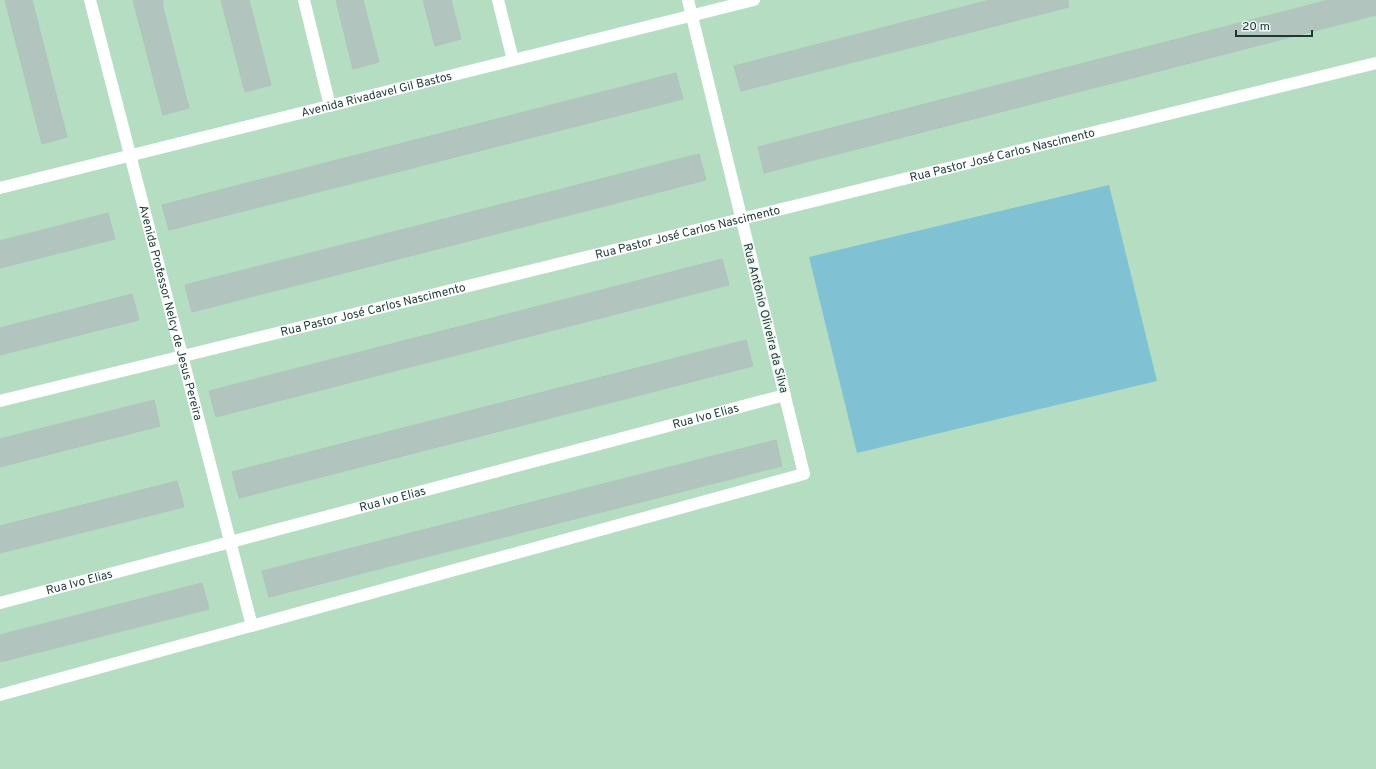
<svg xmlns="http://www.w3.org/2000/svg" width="1376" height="769" font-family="Overpass,sans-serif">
  <rect width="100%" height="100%" fill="#dceae5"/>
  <rect fill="#b4ddc1" x="0" y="0" width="1376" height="769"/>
  <path fill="#80c2d3" d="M 1109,185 L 1157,381 L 857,453 L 809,257 Z"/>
  <g fill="#b2c4be" stroke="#afc3bc">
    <path d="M 5,0 L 32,0 L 67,137 L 42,144 Z"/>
    <path d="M 133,0 L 163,0 L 163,8 L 189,108 L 163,115 Z"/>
    <path d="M 221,0 L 249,0 L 271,85 L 245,92 Z"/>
    <path d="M 336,0 L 363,0 L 379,62 L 353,69 Z"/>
    <path d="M 423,0 L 451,0 L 461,39 L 435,46 Z"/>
    <path d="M 990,0 L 1068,0 L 1069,7 L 741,91 L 734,66 Z"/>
    <path d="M 1329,0 L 1376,0 L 1376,15 L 764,173 L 758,147 Z"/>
    <path d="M 676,73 L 683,99 L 169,230 L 162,205 Z"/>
    <path d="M 699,154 L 706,180 L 192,312 L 185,285 Z"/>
    <path d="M 108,213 L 115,239 L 0,268 L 0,241 Z"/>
    <path d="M 722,259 L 729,285 L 216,417 L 209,391 Z"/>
    <path d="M 132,294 L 139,320 L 0,355 L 0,328 Z"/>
    <path d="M 746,340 L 753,366 L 239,498 L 232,472 Z"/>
    <path d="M 154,400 L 160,426 L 0,467 L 0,439 Z"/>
    <path d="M 776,440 L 782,466 L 269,597 L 262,571 Z"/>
    <path d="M 177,481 L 184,507 L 0,553 L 0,526 Z"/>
    <path d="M 202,583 L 209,609 L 0,662 L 0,635 Z"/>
  </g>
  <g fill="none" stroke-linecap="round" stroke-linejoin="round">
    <g stroke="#fff" stroke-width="12">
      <path id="s1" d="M 90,0 L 252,626"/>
      <path d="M 304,0 L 330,106"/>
      <path d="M 498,0 L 513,60"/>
      <path id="s2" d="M 0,188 L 754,0"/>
      <path id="s3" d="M 0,401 L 1376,63"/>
      <path id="s4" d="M 0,603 L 785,395"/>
      <path d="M 0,695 L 804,474 L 688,0"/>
    </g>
  </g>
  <g text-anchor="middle" stroke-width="3.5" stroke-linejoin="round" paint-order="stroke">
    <g font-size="12" fill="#1e3933" stroke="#edf6f2">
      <text dy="4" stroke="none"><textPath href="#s2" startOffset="388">Avenida Rivadavel Gil Bastos</textPath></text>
      <text dy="4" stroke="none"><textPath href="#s3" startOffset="1032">Rua Pastor José Carlos Nascimento</textPath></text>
      <text dy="4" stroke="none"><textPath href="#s3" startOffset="708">Rua Pastor José Carlos Nascimento</textPath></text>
      <text dy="4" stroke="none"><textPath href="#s3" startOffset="384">Rua Pastor José Carlos Nascimento</textPath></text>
      <text dy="4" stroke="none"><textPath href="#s1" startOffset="323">Avenida Professor Nelcy de Jesus Pereira</textPath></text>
      <text transform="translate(766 318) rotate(76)" y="4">Rua Antônio Oliveira da Silva</text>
      <text dy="4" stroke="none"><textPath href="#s4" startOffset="730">Rua Ivo Elias</textPath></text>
      <text dy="4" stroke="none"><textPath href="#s4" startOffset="406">Rua Ivo Elias</textPath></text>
      <text dy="4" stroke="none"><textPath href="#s4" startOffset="82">Rua Ivo Elias</textPath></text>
    </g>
  </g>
  <path d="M1236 30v6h76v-6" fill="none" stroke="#1e3933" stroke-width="2"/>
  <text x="1242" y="30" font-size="12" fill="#1e3933" stroke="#edf6f2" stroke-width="3" paint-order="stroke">20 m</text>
</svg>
